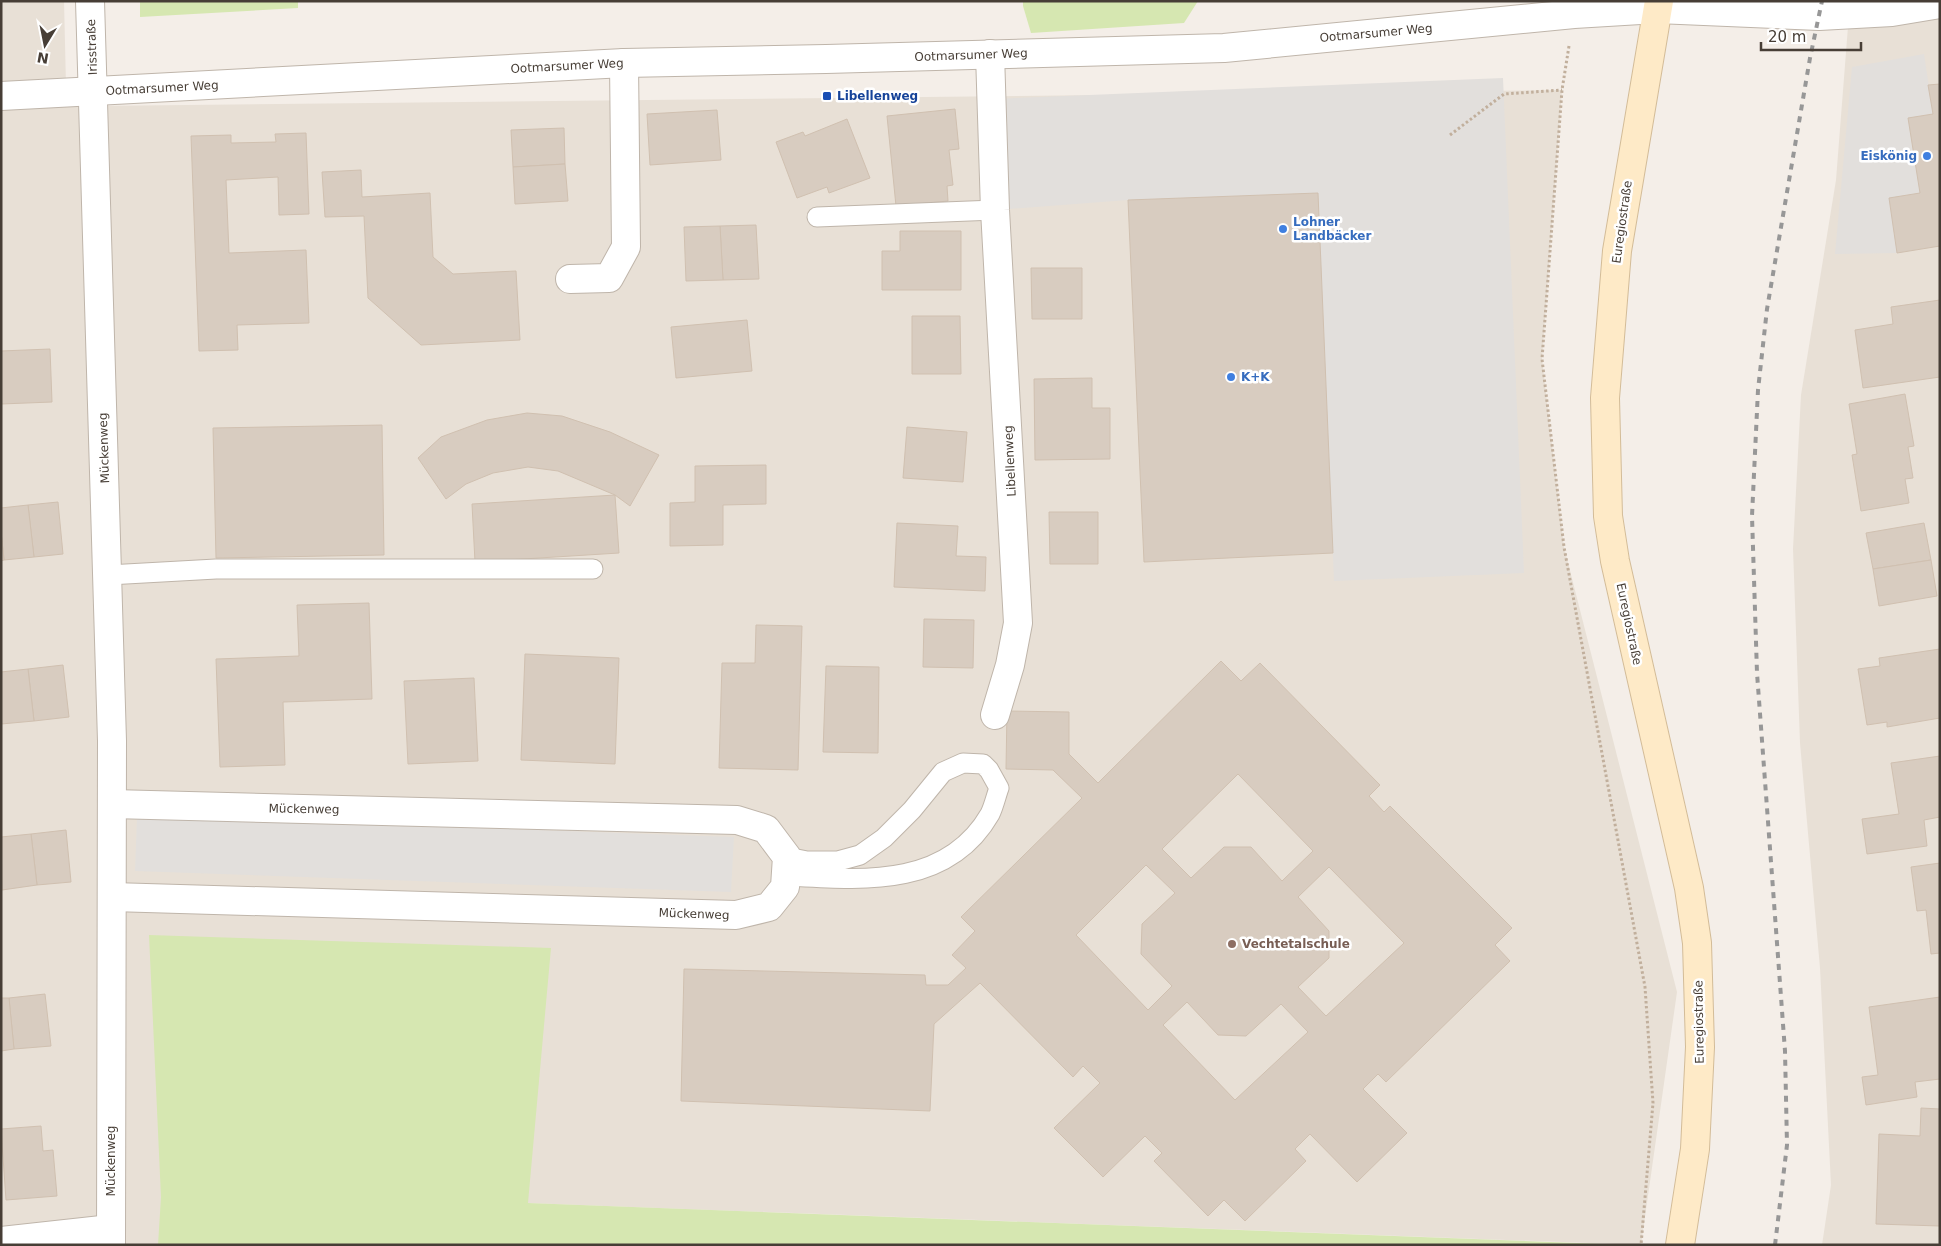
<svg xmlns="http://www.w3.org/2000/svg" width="1941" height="1246" font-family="'DejaVu Sans',sans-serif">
  <rect width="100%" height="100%" fill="#f4eee8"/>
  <g fill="#e8e0d6">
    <path d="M 1,1 L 64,1 L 66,86 L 1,88 Z"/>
    <path d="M 1850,1 L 1940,1 L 1940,1245 L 1822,1245 L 1831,1185 L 1820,968 L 1800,743 L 1793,549 L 1801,395 L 1836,180 Z"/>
    <path d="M 1562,90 L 1542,359 L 1564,547 L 1677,992 L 1641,1245 L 528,1203 L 160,1245 L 1,1245 L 1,107 Z"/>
  </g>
  <g fill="#d6e7b1">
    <path d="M 140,1 L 298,1 L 298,8 L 140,17 Z"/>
    <path d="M 1023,1 L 1198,1 L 1184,23 L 1031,33 L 1023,6 Z"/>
    <path d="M 149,935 L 551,948 L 528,1203 L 1630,1245 L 158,1245 L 161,1197 Z"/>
  </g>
  <g fill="#e2dfdc">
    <path d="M 1924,54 L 1933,114 L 1908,118 L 1920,193 L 1897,253 L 1835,254 L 1852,67 Z"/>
    <path d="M 1503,78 L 1524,573 L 1334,581 L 1318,193 L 1128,200 L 995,210 L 991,99 Z"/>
    <path d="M 137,816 L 734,837 L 731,892 L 135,871 Z"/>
  </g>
  <g fill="#d8ccc0" stroke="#d0c0b0" fill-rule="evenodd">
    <path d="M 1940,84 L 1940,246 L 1897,253 L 1889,198 L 1920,193 L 1908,118 L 1933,114 L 1928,85 Z"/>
    <path d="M 955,109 L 959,149 L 949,150 L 953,185 L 947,186 L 948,201 L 896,206 L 887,116 Z"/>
    <path d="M 717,110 L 721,160 L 650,165 L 647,114 Z"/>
    <path d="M 847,119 L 870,178 L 829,193 L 827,187 L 797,198 L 776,142 L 803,132 L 805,136 Z"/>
    <path d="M 564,128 L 565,164 L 513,167 L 511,130 Z"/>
    <path d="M 306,133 L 309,214 L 279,215 L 278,177 L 226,180 L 229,253 L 306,250 L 309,323 L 237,325 L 238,350 L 199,351 L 191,136 L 231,135 L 231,143 L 276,142 L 275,134 Z"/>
    <path d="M 565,164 L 568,201 L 515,204 L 513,167 Z"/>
    <path d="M 361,170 L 362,197 L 430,193 L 433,257 L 453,274 L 516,271 L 520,340 L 421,345 L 368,298 L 364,216 L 325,217 L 322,172 Z"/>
    <path d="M 1318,193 L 1333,553 L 1144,562 L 1128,200 Z"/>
    <path d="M 756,225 L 759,279 L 723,280 L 720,226 Z"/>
    <path d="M 720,226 L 723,280 L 686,281 L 684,227 Z"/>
    <path d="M 900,231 L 961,231 L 961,290 L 882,290 L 882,251 L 900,251 Z"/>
    <path d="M 1031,268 L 1082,268 L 1082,319 L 1032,319 Z"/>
    <path d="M 1940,300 L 1940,377 L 1863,388 L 1855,330 L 1893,324 L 1891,307 Z"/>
    <path d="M 912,316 L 960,316 L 961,374 L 912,374 Z"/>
    <path d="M 747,320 L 752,371 L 676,378 L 671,327 Z"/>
    <path d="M 50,349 L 52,402 L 1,404 L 1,351 Z"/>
    <path d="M 1092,378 L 1092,408 L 1110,408 L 1110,459 L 1035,460 L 1034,379 Z"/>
    <path d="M 1905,394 L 1914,446 L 1908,447 L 1913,478 L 1905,479 L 1909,503 L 1861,511 L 1852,455 L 1857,454 L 1849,404 Z"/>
    <path d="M 527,413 L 562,416 L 610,432 L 659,455 L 630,506 L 615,495 L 558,471 L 528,467 L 493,473 L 466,484 L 446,499 L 418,458 L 441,437 L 487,420 Z"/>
    <path d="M 382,425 L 384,555 L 216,558 L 213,428 Z"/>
    <path d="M 907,427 L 967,432 L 963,482 L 903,478 Z"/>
    <path d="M 766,465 L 766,504 L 723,505 L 723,545 L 670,546 L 670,503 L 695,502 L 695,466 Z"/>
    <path d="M 615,495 L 619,553 L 475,562 L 472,504 Z"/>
    <path d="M 58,502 L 63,554 L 34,557 L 28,505 Z"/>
    <path d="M 28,505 L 34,557 L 4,560 L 1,532 L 1,508 Z"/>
    <path d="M 1049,512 L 1098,512 L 1098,564 L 1050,564 Z"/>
    <path d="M 897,523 L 958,526 L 956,556 L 986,557 L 985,591 L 894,587 Z"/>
    <path d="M 1924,523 L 1931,560 L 1873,569 L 1866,533 Z"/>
    <path d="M 1,532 L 4,560 L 1,561 Z"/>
    <path d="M 1931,560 L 1937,596 L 1879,606 L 1873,569 Z"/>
    <path d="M 369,603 L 372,699 L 283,702 L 285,765 L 220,767 L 216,659 L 299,656 L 297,605 Z"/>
    <path d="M 924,619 L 974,620 L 973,668 L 923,667 Z"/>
    <path d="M 756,625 L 802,626 L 798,770 L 719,768 L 722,663 L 755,663 Z"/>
    <path d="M 1940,649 L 1940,718 L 1887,727 L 1887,722 L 1867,725 L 1858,669 L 1880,666 L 1879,658 Z"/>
    <path d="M 525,654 L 619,658 L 615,764 L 521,760 Z"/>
    <path d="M 1221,661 L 1241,681 L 1260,663 L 1380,785 L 1369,796 L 1384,812 L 1390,806 L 1512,928 L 1495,945 L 1510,961 L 1386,1082 L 1378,1074 L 1363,1089 L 1407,1133 L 1357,1182 L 1310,1134 L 1295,1149 L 1306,1161 L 1245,1221 L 1224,1200 L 1208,1216 L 1154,1161 L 1162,1153 L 1145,1136 L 1103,1177 L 1054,1128 L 1100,1083 L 1083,1066 L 1073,1077 L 980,983 L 934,1024 L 930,1111 L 681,1101 L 684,969 L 925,975 L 926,985 L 948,985 L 966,968 L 952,955 L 975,931 L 961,917 L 1082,798 L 1053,770 L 1006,769 L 1007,711 L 1069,712 L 1069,754 L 1098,783 ZM 1238,774 L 1313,851 L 1282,881 L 1251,847 L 1224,847 L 1191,878 L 1162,849 ZM 1146,865 L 1175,893 L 1142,924 L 1141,954 L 1172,986 L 1148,1010 L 1076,935 ZM 1329,867 L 1404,943 L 1326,1016 L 1298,987 L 1329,958 L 1329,931 L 1298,897 ZM 1187,1002 L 1218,1035 L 1246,1036 L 1281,1004 L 1308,1032 L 1235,1100 L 1163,1025 Z"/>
    <path d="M 63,665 L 69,717 L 34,721 L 28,669 Z"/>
    <path d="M 826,666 L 879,667 L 878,753 L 823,752 Z"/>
    <path d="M 28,669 L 34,721 L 1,724 L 1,672 Z"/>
    <path d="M 474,678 L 478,761 L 408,764 L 404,681 Z"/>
    <path d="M 1940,756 L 1940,817 L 1924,820 L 1927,846 L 1867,854 L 1862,819 L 1899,814 L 1891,763 Z"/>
    <path d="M 66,830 L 71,882 L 37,885 L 31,834 Z"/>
    <path d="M 31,834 L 37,885 L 2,890 L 1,837 Z"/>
    <path d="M 1940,863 L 1940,953 L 1931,954 L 1926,910 L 1917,911 L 1911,867 Z"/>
    <path d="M 45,994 L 51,1046 L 14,1049 L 9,998 Z"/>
    <path d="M 1940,997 L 1940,1079 L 1915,1082 L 1917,1097 L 1866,1105 L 1862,1077 L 1878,1075 L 1869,1007 Z"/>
    <path d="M 1,998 L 9,998 L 14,1049 L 1,1051 Z"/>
    <path d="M 1921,1108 L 1940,1109 L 1940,1226 L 1876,1224 L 1879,1134 L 1920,1136 Z"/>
    <path d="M 41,1126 L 43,1151 L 53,1150 L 57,1196 L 6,1200 L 1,1129 Z"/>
  </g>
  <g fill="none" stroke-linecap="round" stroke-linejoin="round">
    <defs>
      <g id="service">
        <path d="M 817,217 L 995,210"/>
        <path d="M 108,575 L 216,569 L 593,569"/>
        <path d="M 786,876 C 860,880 947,889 990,814 C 994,806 996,796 999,788 L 989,770 L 983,764 L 963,763 L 943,772 L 912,810 L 884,838 L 860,855 L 838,861 L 807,861 L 787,857"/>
      </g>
      <g id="minor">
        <path d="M 90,1 L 112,741 L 111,1245"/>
        <path d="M 1657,9 L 1819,16 L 1892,12 L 1940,4"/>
        <path d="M 990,54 L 995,210 L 1018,623 L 1010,665 L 995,715"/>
        <path d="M 570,279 L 609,278 L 626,247 L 624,63"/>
        <path d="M 112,804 L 737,820 L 766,829 L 787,857 L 785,887 L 769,907 L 736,915 L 112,897"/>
        <path d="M 1,1241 L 111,1229"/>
      </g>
      <path id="tertiary" d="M 1,96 L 624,63 L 826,59 L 1224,48 L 1574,14 L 1657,9"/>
      <path id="secondary" d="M 1659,1 L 1617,251 L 1605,398 L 1608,516 L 1615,561 L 1689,888 L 1697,943 L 1700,1047 L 1695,1149 L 1680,1245"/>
    </defs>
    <use href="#service" stroke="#bfb5aa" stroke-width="21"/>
    <use href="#minor" stroke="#bfb5aa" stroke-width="30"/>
    <use href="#tertiary" stroke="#bfb5aa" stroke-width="30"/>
    <use href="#secondary" stroke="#d3bc98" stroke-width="30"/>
    <g stroke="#c1af9c" stroke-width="3" stroke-dasharray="2.5 2.5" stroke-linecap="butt">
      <path d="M 1569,46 L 1562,90 L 1542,359 L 1564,547 L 1645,987 L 1653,1103 L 1641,1245"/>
      <path d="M 1450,135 L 1504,94 L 1562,90"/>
    </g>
    <use href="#service" stroke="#fff" stroke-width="19"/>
    <use href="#minor" stroke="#fff" stroke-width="28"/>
    <use href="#tertiary" stroke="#fff" stroke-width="28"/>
    <use href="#secondary" stroke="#feeac7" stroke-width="28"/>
    <path stroke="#979797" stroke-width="4" stroke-dasharray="6 6" stroke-linecap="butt" d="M 1775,1245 L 1787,1145 L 1785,1051 L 1757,673 L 1752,516 L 1758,390 L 1767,309 L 1810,58 L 1822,1"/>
  </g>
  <rect fill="#1a4fb4" stroke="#fff" stroke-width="2" x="822" y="91" width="10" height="10" rx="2.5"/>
  <g fill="#3f7fe0" stroke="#fff" stroke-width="2">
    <circle cx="1927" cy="156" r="5"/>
    <circle cx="1283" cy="229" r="5"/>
    <circle cx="1231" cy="377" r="5"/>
  </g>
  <circle fill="#8d6e63" stroke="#fff" stroke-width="2" cx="1232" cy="944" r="5"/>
  <g text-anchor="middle" stroke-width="5" stroke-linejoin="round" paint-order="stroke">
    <g font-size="12" fill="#473e36" stroke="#fff">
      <text transform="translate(1376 33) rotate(-5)" y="4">Ootmarsumer Weg</text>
      <text transform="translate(92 47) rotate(-92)" y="4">Irisstraße</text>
      <text transform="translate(971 55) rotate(-2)" y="4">Ootmarsumer Weg</text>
      <text transform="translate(567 66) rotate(-3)" y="4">Ootmarsumer Weg</text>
      <text transform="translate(162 88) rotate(-3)" y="4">Ootmarsumer Weg</text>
      <text transform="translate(1622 222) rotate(-82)" y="4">Euregiostraße</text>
      <text transform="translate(104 448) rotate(-92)" y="4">Mückenweg</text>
      <text transform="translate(1010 461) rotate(-93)" y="4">Libellenweg</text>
      <text transform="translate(1629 624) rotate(78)" y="4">Euregiostraße</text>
      <text transform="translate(304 809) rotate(1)" y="4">Mückenweg</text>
      <text transform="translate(694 914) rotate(2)" y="4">Mückenweg</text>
      <text transform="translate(1699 1022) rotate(-91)" y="4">Euregiostraße</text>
      <text transform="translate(111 1161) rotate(-90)" y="4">Mückenweg</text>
    </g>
    <g font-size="12" font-weight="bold" fill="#164399" stroke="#fff" text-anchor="start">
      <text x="837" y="100">Libellenweg</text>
    </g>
    <g font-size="12" font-weight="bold" fill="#366cbe" stroke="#fff" text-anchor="start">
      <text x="1917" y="160" text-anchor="end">Eiskönig</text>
      <text x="1293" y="226">Lohner<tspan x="1293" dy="14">Landbäcker</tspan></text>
      <text x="1241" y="381">K+K</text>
    </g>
    <g font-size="12" font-weight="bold" fill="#785e54" stroke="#fff" text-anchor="start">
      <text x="1242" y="948">Vechtetalschule</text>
    </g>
  </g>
  <rect width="1941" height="1246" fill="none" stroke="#473e36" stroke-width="5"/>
  <g transform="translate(45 45) rotate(190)" stroke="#ffffff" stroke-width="4" paint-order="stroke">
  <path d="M0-4L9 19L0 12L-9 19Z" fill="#473e36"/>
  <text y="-8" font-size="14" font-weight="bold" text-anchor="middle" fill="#473e36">N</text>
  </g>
  <path d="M1761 42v8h100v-8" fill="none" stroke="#473e36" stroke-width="2.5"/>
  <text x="1768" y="42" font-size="15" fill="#473e36" stroke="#ffffff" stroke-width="4" paint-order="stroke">20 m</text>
</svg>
